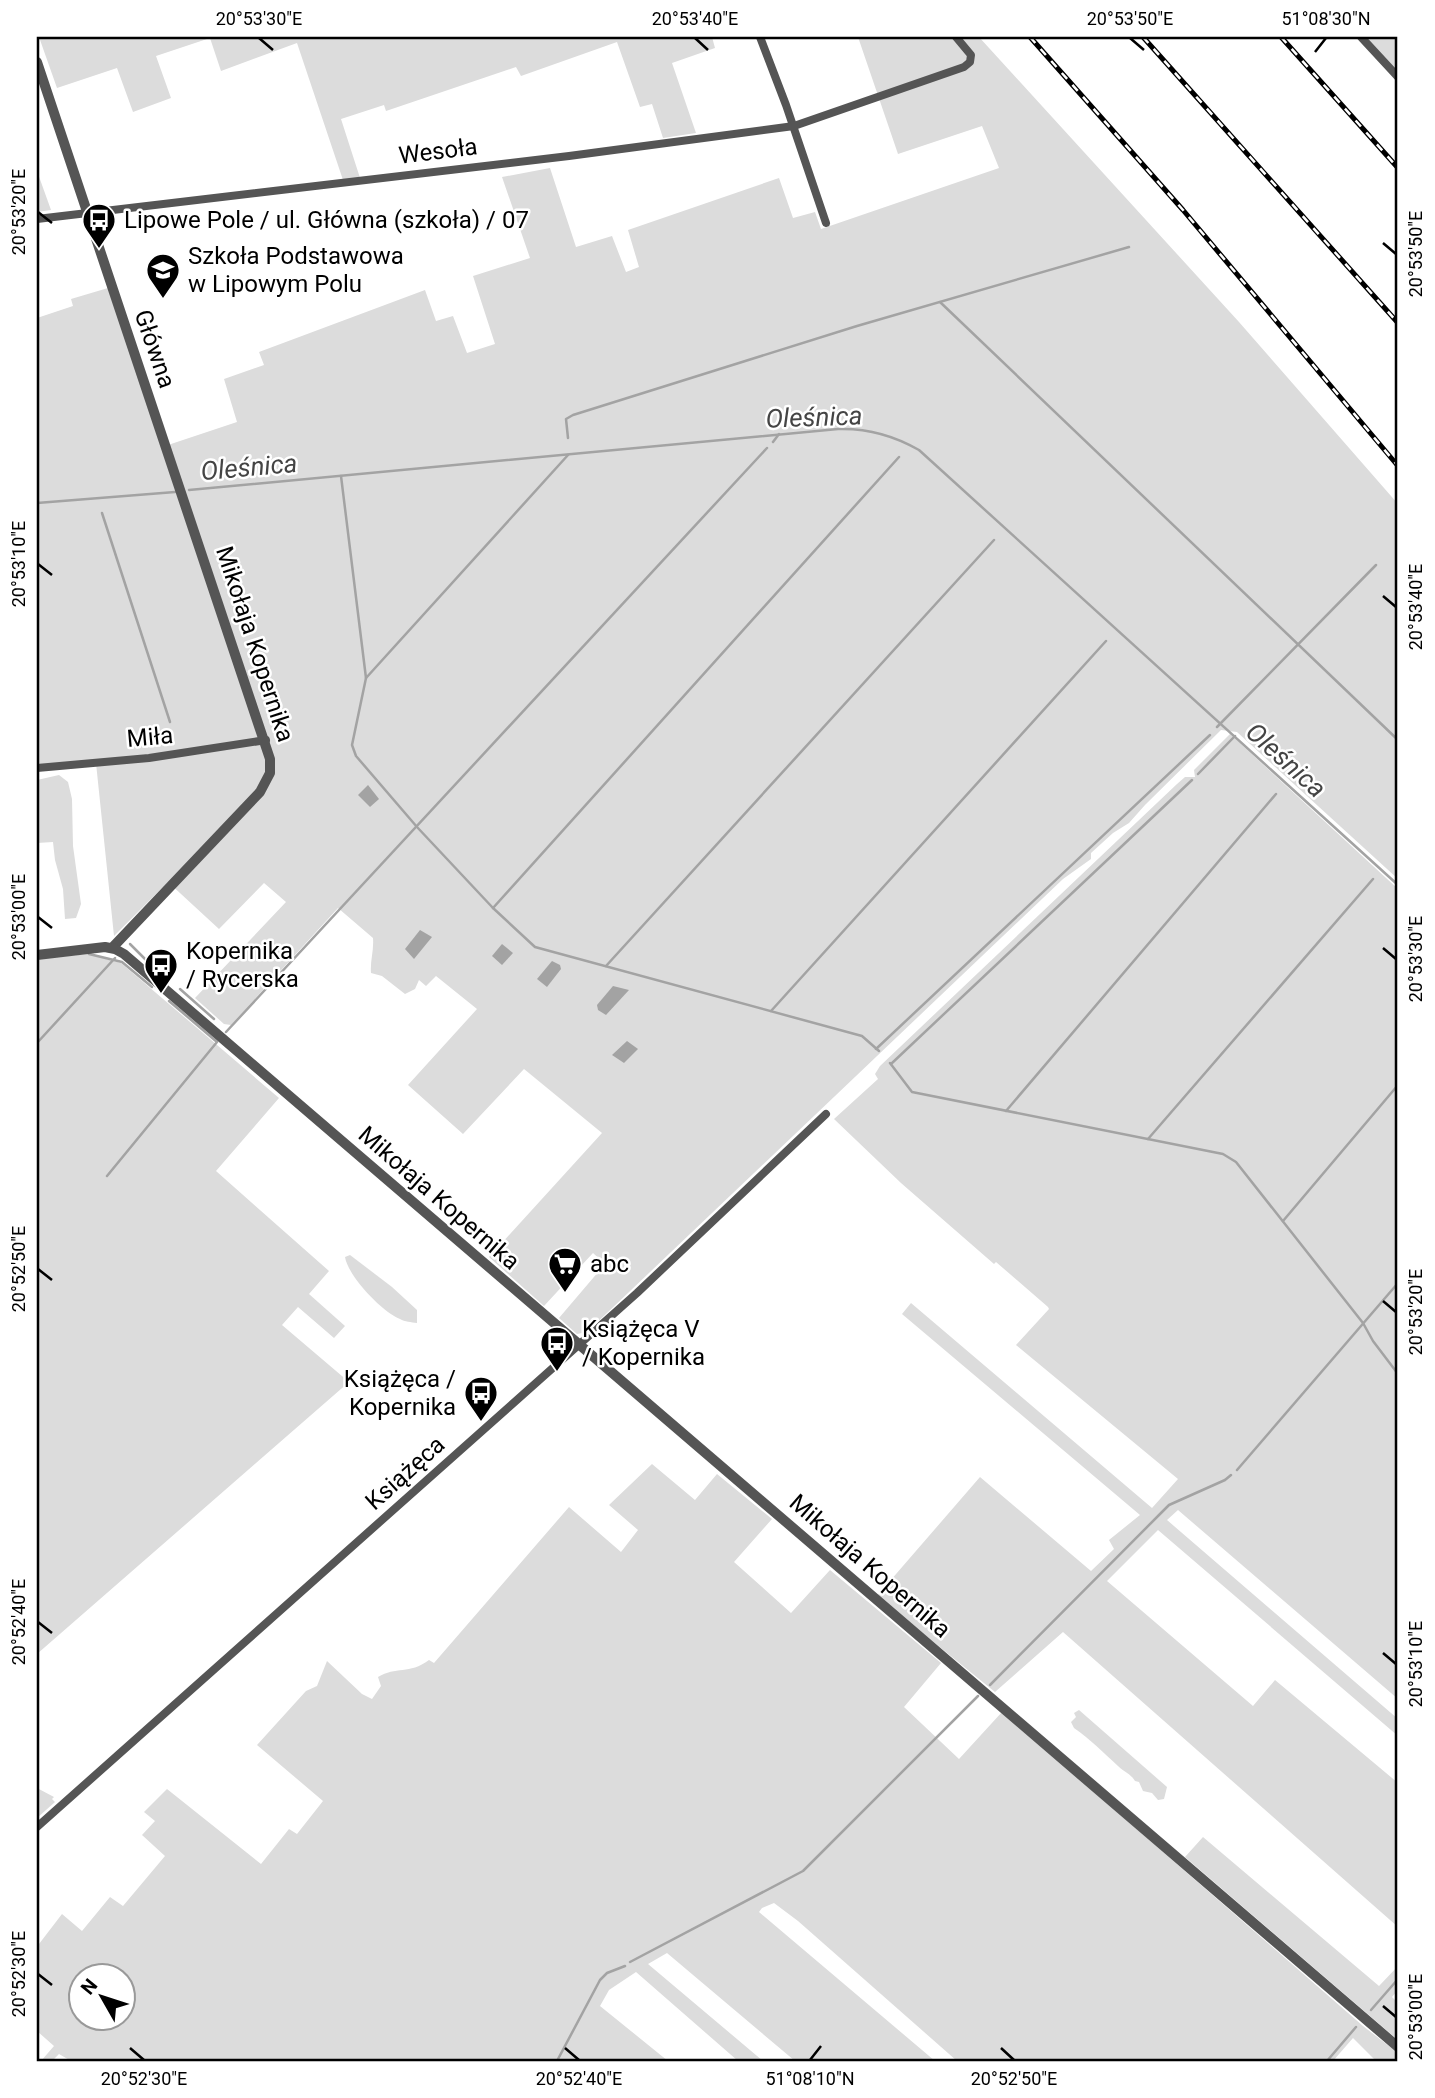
<svg xmlns="http://www.w3.org/2000/svg" width="1435" height="2098" font-family="Roboto,sans-serif">
  <rect width="100%" height="100%" fill="#fff"/>
  <g fill="#dcdcdc" fill-rule="evenodd">
    <path d="M 39,37 L 712,37 L 715,48 L 672,63 L 696,133 L 663,138 L 652,104 L 640,107 L 617,42 L 521,76 L 516,67 L 386,111 L 384,105 L 341,119 L 361,181 L 344,183 L 297,43 L 221,71 L 210,38 L 156,56 L 171,98 L 133,112 L 117,68 L 57,88 Z"/>
    <path d="M 858,37 L 979,37 L 1239,322 L 1398,504 L 1398,879 L 1237,732 L 1221,730 L 1145,805 L 1129,823 L 1113,833 L 1091,853 L 1091,859 L 1063,879 L 587,1332 L 577,1334 L 559,1318 L 605,1264 L 593,1253 L 544,1306 L 489,1257 L 602,1133 L 524,1069 L 463,1134 L 408,1085 L 477,1009 L 436,976 L 426,986 L 419,980 L 415,989 L 405,994 L 382,976 L 371,973 C 370,961 374,951 373,938 L 338,908 L 231,1025 L 224,1024 L 195,998 L 286,902 L 264,883 L 219,929 L 168,882 L 114,936 L 96,763 L 37,769 L 37,318 L 73,306 L 71,299 L 108,288 L 162,447 L 237,422 L 224,379 L 264,365 L 259,352 L 425,290 L 436,321 L 453,316 L 467,353 L 495,344 L 473,276 L 530,258 L 502,177 L 550,168 L 576,247 L 612,236 L 626,272 L 639,267 L 628,230 L 779,178 L 793,218 L 815,212 L 821,229 L 999,168 L 982,126 L 898,154 Z"/>
    <path d="M 1366,37 L 1398,37 L 1398,73 Z"/>
    <path d="M 37,171 L 51,210 L 37,212 Z"/>
    <path d="M 1230,734 L 1398,889 L 1398,1699 L 1178,1510 L 1167,1520 L 1398,1719 L 1398,1736 L 1158,1530 L 1107,1581 L 1253,1706 L 1275,1680 L 1398,1783 L 1398,1927 L 1063,1632 L 995,1692 L 877,1596 L 980,1477 L 1091,1571 L 1114,1549 L 1109,1540 L 1140,1515 L 902,1314 L 911,1303 L 1152,1508 L 1178,1479 L 1016,1345 L 1049,1309 L 1048,1307 L 996,1262 L 994,1264 L 901,1183 L 834,1119 L 878,1079 L 875,1074 L 880,1066 L 1177,784 L 1185,777 L 1195,777 L 1194,770 Z"/>
    <path d="M 59,775 L 68,782 L 72,799 L 73,846 L 81,904 L 76,918 L 65,919 L 63,889 L 55,860 L 53,842 L 37,843 L 37,780 Z"/>
    <path d="M 88,954 L 121,963 L 279,1098 L 216,1171 L 329,1271 L 309,1294 L 345,1326 L 334,1338 L 298,1307 L 282,1325 L 349,1382 L 37,1654 L 37,959 Z"/>
    <path d="M 350,1255 L 392,1287 L 417,1310 L 417,1323 C 411,1322 405,1322 400,1319 C 382,1312 348,1276 345,1257 Z"/>
    <path d="M 652,1464 L 695,1500 L 717,1474 L 772,1519 L 734,1562 L 791,1613 L 830,1570 L 941,1663 L 904,1707 L 959,1759 L 1002,1712 L 1363,2026 L 1398,2053 L 1398,2061 L 1376,2061 L 1353,2038 L 1333,2061 L 957,2061 L 798,1921 L 774,1903 L 762,1908 L 759,1912 L 935,2061 L 795,2061 L 667,1953 L 648,1964 L 763,2061 L 738,2061 L 636,1972 L 609,1990 L 600,2006 L 668,2061 L 71,2061 L 59,2054 L 52,2061 L 41,2061 L 54,2046 L 37,2031 L 37,1942 L 39,1944 L 62,1914 L 82,1931 L 110,1897 L 123,1906 L 165,1856 L 142,1835 L 155,1821 L 144,1812 L 167,1789 L 261,1864 L 289,1829 L 297,1834 L 323,1801 L 257,1745 L 306,1691 L 317,1686 L 327,1661 L 362,1694 L 372,1699 L 381,1686 L 378,1677 C 396,1666 409,1675 429,1660 L 434,1663 L 569,1507 L 621,1552 L 638,1530 L 609,1505 ZM 80,1976 L 122,1976 L 122,2018 L 80,2018 Z"/>
    <path d="M 1079,1710 L 1167,1787 L 1164,1799 L 1158,1800 L 1152,1793 L 1143,1791 L 1139,1782 L 1135,1781 C 1131,1774 1124,1772 1118,1766 C 1104,1753 1090,1739 1074,1728 L 1071,1722 L 1076,1717 L 1074,1713 Z"/>
    <path d="M 37,1788 L 54,1797 L 52,1799 L 55,1802 L 37,1818 Z"/>
    <path d="M 1203,1837 L 1379,1986 L 1398,1966 L 1398,1990 L 1392,1997 L 1398,2003 L 1398,2040 L 1185,1857 Z"/>
  </g>
  <g fill="#a3a3a3">
    <path d="M 368,785 L 379,799 L 370,807 L 358,795 Z"/>
    <path d="M 420,930 L 432,937 L 414,959 L 405,949 Z"/>
    <path d="M 502,944 L 513,953 L 502,965 L 492,956 Z"/>
    <path d="M 552,961 L 560,965 L 561,969 L 547,987 L 537,979 Z"/>
    <path d="M 613,986 L 629,990 L 606,1015 L 598,1010 L 597,1005 Z"/>
    <path d="M 627,1041 L 638,1049 L 624,1063 L 612,1055 Z"/>
  </g>
  <g fill="none" stroke-linecap="round" stroke-linejoin="round">
    <g stroke="#a3a3a3" stroke-width="2.5">
      <path d="M 1397,37 L 1398,38"/>
      <path d="M 940,302 L 1398,740"/>
      <path d="M 568,438 L 566,419 L 573,415 L 857,326 L 1129,247"/>
      <path d="M 773,442 L 779,434"/>
      <path d="M 341,476 L 366,678 L 352,745 L 356,756 L 417,827 L 493,908 L 535,947 L 862,1036 L 879,1051"/>
      <path d="M 189,490 L 838,429 C 868,428 893,435 919,450 L 1398,885"/>
      <path d="M 37,503 L 175,492"/>
      <path d="M 102,513 L 170,722"/>
      <path d="M 366,678 L 568,455"/>
      <path d="M 1217,727 L 1376,565"/>
      <path d="M 1198,774 L 1235,736"/>
      <path d="M 493,908 L 899,457"/>
      <path d="M 130,944 L 146,960"/>
      <path d="M 89,954 L 122,962 L 152,987"/>
      <path d="M 606,966 L 994,540"/>
      <path d="M 156,969 L 167,978"/>
      <path d="M 180,989 L 214,1019"/>
      <path d="M 771,1011 L 1106,641"/>
      <path d="M 226,1032 L 767,448"/>
      <path d="M 37,1043 L 115,958"/>
      <path d="M 876,1049 L 1210,735"/>
      <path d="M 890,1063 L 912,1092 L 1223,1154 L 1236,1162 L 1363,1323 L 1373,1341 L 1398,1374"/>
      <path d="M 891,1064 L 1192,780"/>
      <path d="M 1006,1111 L 1276,794"/>
      <path d="M 1148,1139 L 1373,879"/>
      <path d="M 107,1176 L 217,1042 L 169,1001"/>
      <path d="M 1283,1221 L 1398,1085"/>
      <path d="M 1237,1470 L 1398,1283"/>
      <path d="M 990,1685 L 1161,1513 L 1169,1505 L 1225,1480 L 1231,1475"/>
      <path d="M 630,1962 L 803,1871 L 978,1696"/>
      <path d="M 1371,2010 L 1398,1979"/>
      <path d="M 557,2061 L 600,1980 L 607,1973 L 625,1966"/>
      <path d="M 1327,2061 L 1356,2027"/>
    </g>
    <g stroke="#555" stroke-width="8">
      <path d="M 760,37 L 786,105 L 826,223"/>
      <path d="M 1361,37 L 1398,77"/>
      <path d="M 37,219 L 569,156 L 794,126 L 964,67 L 970,62 L 971,55 L 956,37"/>
      <path d="M 37,768 L 149,758 L 266,740"/>
      <path d="M 37,1827 L 637,1293 L 826,1114"/>
    </g>
    <g stroke="#555" stroke-width="10">
      <path d="M 37,62 L 270,759 L 270,773 L 260,792 L 112,948"/>
      <path d="M 37,955 L 105,947 L 115,949 L 124,954 L 1398,2047"/>
    </g>
    <defs>
      <g id="rail">
        <path d="M 1030,37 L 1183,210 L 1398,466"/>
        <path d="M 1143,37 L 1398,323"/>
        <path d="M 1281,37 L 1398,168"/>
      </g>
    </defs>
    <use href="#rail" stroke="#000" stroke-width="5"/>
    <use href="#rail" stroke="#fff" stroke-width="2.5" stroke-dasharray="8" stroke-linecap="butt"/>
  </g>
  <path fill="none" stroke="#000" stroke-width="2.5" d="M 259,38 L 273,50M 695,38 L 708,50M 1130,38 L 1144,50M 1315,52 L 1326,38M 38,212 L 52,223M 1383,243 L 1396,254M 38,564 L 52,575M 1383,596 L 1396,607M 38,917 L 52,928M 1383,948 L 1396,959M 38,1269 L 52,1280M 1383,1301 L 1396,1312M 38,1622 L 52,1633M 1383,1653 L 1396,1664M 38,1974 L 52,1985M 1383,2006 L 1396,2017M 130,2048 L 144,2060M 565,2048 L 579,2060M 1001,2048 L 1014,2060M 810,2060 L 821,2046"/>
  <defs>
    <symbol id="bus-pin" viewBox="-11 -11 22 30"><path d="M0 17L-7.5 6A9.5 9.5 0 1 1 7.5 6Z" fill="#000" stroke="#fff"/><path d="M-5-6H5V4H4V6H2V4H-2V6H-4V4H-5ZM-3.5-4V0h7V-4ZM-3.5 1.2v1.5H-2V1.2ZM2 1.2v1.5H3.5V1.2Z" fill="#fff"/></symbol>
    <symbol id="school-pin" viewBox="-11 -11 22 30"><path d="M0 17L-7.5 6A9.5 9.5 0 1 1 7.5 6Z" fill="#000" stroke="#fff"/><path d="M0-5L7-2L0 1L-7-2ZM-4 1L0 2.5L4 1V4Q0 6-4 4Z" fill="#fff"/></symbol>
    <symbol id="supermarket-pin" viewBox="-11 -11 22 30"><path d="M0 17L-7.5 6A9.5 9.5 0 1 1 7.5 6Z" fill="#000" stroke="#fff"/><path d="M-6-5.5h2.5l.6 2H6L4.5 2H-2.5L-4.4-4H-6ZM-1.5 3.2a1.3 1.3 0 1 0 .1 0ZM3 3.2a1.3 1.3 0 1 0 .1 0Z" fill="#fff"/></symbol>
  </defs>
  <g fill-rule="evenodd">
    <use href="#bus-pin" x="80" y="201" width="38" height="52"/>
    <use href="#school-pin" x="144" y="251" width="38" height="52"/>
    <use href="#bus-pin" x="142" y="946" width="38" height="52"/>
    <use href="#supermarket-pin" x="546" y="1245" width="38" height="52"/>
    <use href="#bus-pin" x="538" y="1324" width="38" height="52"/>
    <use href="#bus-pin" x="462" y="1374" width="38" height="52"/>
  </g>
  <g text-anchor="middle" stroke-width="5" stroke-linejoin="round" paint-order="stroke">
    <g font-size="24" fill="#000" stroke="#fff">
      <text transform="translate(438 151) rotate(-7)" y="8">Wesoła</text>
      <text transform="translate(155 349) rotate(71)" y="8">Główna</text>
      <text transform="translate(255 644) rotate(72)" y="8">Mikołaja Kopernika</text>
      <text transform="translate(150 737) rotate(-5)" y="8">Miła</text>
      <text transform="translate(439 1198) rotate(41)" y="8">Mikołaja Kopernika</text>
      <text transform="translate(405 1473) rotate(-42)" y="8">Książęca</text>
      <text transform="translate(870 1566) rotate(41)" y="8">Mikołaja Kopernika</text>
    </g>
    <g font-size="24" fill="#000" stroke="#fff" text-anchor="start">
      <text x="124" y="228">Lipowe Pole / ul. Główna (szkoła) / 07</text>
      <text x="188" y="264">Szkoła Podstawowa<tspan x="188" dy="28">w Lipowym Polu</tspan></text>
      <text x="186" y="959">Kopernika<tspan x="186" dy="28">/ Rycerska</tspan></text>
      <text x="590" y="1272">abc</text>
      <text x="582" y="1337">Książęca V<tspan x="582" dy="28">/ Kopernika</tspan></text>
      <text x="456" y="1387" text-anchor="end">Książęca /<tspan x="456" dy="28">Kopernika</tspan></text>
    </g>
    <g font-size="26" font-style="italic" fill="#444" stroke="#fff">
      <text transform="translate(814 417) rotate(-2)" y="9">Oleśnica</text>
      <text transform="translate(249 467) rotate(-5)" y="9">Oleśnica</text>
      <text transform="translate(1286 760) rotate(42)" y="9">Oleśnica</text>
    </g>
  </g>
  <rect width="1435" height="2098" fill="none" stroke="#ffffff" stroke-width="77"/>
  <g transform="translate(102 1997) rotate(309)"><circle r="33" fill="#ffffff" stroke="#999999" stroke-width="2"/>
  <path d="M0-5L12 26L0 18L-12 26Z" fill="#000000"/>
  <text y="-10" font-size="19" font-weight="bold" text-anchor="middle" fill="#000000">N</text>
  </g>
  <rect x="38" y="38" width="1358" height="2022" fill="none" stroke="#000" stroke-width="2.5"/>
  <g font-size="18" text-anchor="middle" fill="#000">
    <text x="259" y="25">20°53'30"E</text>
    <text x="695" y="25">20°53'40"E</text>
    <text x="1130" y="25">20°53'50"E</text>
    <text x="1326" y="25">51°08'30"N</text>
    <text transform="translate(19 212) rotate(-90)" y="6">20°53'20"E</text>
    <text transform="translate(1416 254) rotate(-90)" y="6">20°53'50"E</text>
    <text transform="translate(19 564) rotate(-90)" y="6">20°53'10"E</text>
    <text transform="translate(1416 607) rotate(-90)" y="6">20°53'40"E</text>
    <text transform="translate(19 917) rotate(-90)" y="6">20°53'00"E</text>
    <text transform="translate(1416 959) rotate(-90)" y="6">20°53'30"E</text>
    <text transform="translate(19 1269) rotate(-90)" y="6">20°52'50"E</text>
    <text transform="translate(1416 1312) rotate(-90)" y="6">20°53'20"E</text>
    <text transform="translate(19 1622) rotate(-90)" y="6">20°52'40"E</text>
    <text transform="translate(1416 1664) rotate(-90)" y="6">20°53'10"E</text>
    <text transform="translate(19 1974) rotate(-90)" y="6">20°52'30"E</text>
    <text transform="translate(1416 2017) rotate(-90)" y="6">20°53'00"E</text>
    <text x="144" y="2085">20°52'30"E</text>
    <text x="579" y="2085">20°52'40"E</text>
    <text x="810" y="2085">51°08'10"N</text>
    <text x="1014" y="2085">20°52'50"E</text>
  </g>
</svg>
